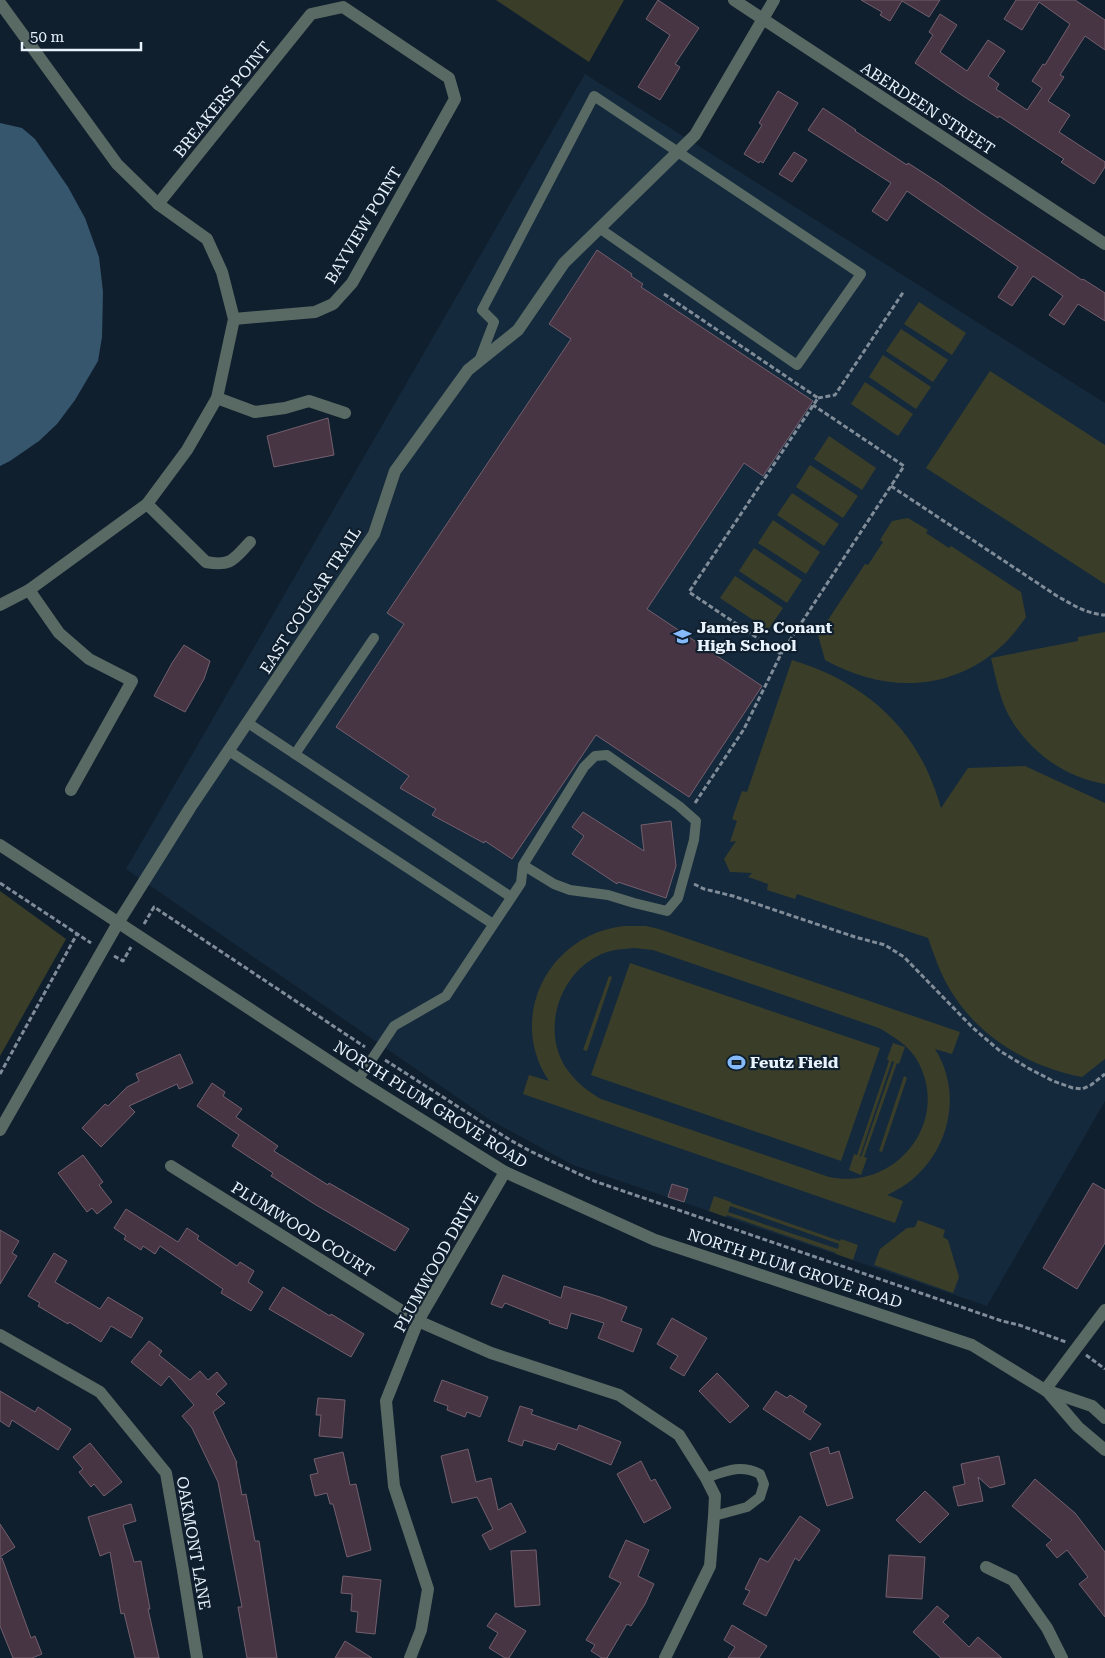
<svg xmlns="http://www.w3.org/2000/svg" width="1105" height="1658" font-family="'Roboto Serif',serif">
  <rect width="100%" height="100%" fill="#101f2e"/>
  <path fill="#14293c" d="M 585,74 L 1105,403 L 1105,1101 L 987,1306 L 573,1165 L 490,1120 L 126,869 Z"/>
  <g fill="#3a3e29" fill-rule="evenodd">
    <path d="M 496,0 L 624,0 L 589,62 Z"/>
    <path d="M 919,302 L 966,333 L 952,355 L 904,324 Z"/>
    <path d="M 901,329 L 948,360 L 933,382 L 886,351 Z"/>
    <path d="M 883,355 L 931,387 L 916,409 L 869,377 Z"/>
    <path d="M 990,371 L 1105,445 L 1105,584 L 926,468 Z"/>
    <path d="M 865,382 L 913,414 L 898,436 L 851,404 Z"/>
    <path d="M 829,436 L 876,468 L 862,490 L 814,459 Z"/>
    <path d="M 810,465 L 858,496 L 843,518 L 796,487 Z"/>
    <path d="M 792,493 L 839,524 L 824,546 L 777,515 Z"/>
    <path d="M 908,518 L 928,530 L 926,533 L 949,548 L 951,546 L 1021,592 L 1026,617 C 1019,627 1012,636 1004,644 C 952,693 884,693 825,660 L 818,635 L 865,564 L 868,565 L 883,542 L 880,540 L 892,521 Z"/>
    <path d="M 773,520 L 820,552 L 806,574 L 758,543 Z"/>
    <path d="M 754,548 L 802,580 L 787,603 L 739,571 Z"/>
    <path d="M 735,576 L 783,608 L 768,630 L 720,598 Z"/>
    <path d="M 1105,632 L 1105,784 C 1063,777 1025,749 1006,710 C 999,694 995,675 991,658 L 1078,641 L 1078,637 Z"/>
    <path d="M 792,660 C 851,678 899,712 926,768 C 932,781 937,794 941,808 L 968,768 L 1025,766 L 1105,803 L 1105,1059 L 1082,1077 C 1027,1066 978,1037 949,988 C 940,972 934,955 928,938 L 797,894 L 795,899 L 767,890 L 768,884 L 748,877 L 752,873 L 730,872 L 724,859 L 736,841 L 730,842 L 737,821 L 732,819 L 742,791 L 747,792 Z"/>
    <path d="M 0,891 L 66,939 L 0,1056 Z"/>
    <path d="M 624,926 L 646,926 L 659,929 L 960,1032 L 952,1054 L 935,1049 C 968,1101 943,1171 887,1195 L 903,1201 L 895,1223 L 523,1094 L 529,1075 L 549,1081 C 506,1017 549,934 624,926 ZM 634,948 L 653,950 L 879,1028 C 893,1036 909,1046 917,1060 C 952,1121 896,1191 829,1177 L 601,1099 C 589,1092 578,1084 569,1072 C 538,1032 560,968 607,952 C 616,949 625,949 634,948 Z"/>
    <path d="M 630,963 L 880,1048 L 841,1161 L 591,1075 Z"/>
    <path d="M 609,976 L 612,977 L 587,1051 L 583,1050 Z"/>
    <path d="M 893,1043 L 905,1047 L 899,1064 L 897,1063 L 864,1157 L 867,1158 L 861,1175 L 849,1170 L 854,1154 L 857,1155 L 889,1061 L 887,1059 ZM 892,1061 L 894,1062 L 861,1157 L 860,1156 Z"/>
    <path d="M 904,1076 L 907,1078 L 882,1152 L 879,1151 Z"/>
    <path d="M 714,1196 L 731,1202 L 731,1203 L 840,1241 L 841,1239 L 858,1245 L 853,1260 L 836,1254 L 836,1253 L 727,1215 L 726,1217 L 709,1211 ZM 730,1206 L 839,1244 L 838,1249 L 728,1212 Z"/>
    <path d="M 918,1220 L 945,1230 L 943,1237 L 948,1240 L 959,1277 L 953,1293 L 874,1265 L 880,1249 L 907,1228 L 915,1227 Z"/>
  </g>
  <path fill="#36566e" d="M 0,123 L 22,128 L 35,139 L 68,187 L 85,218 L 99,257 L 103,292 L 102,337 L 98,361 L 75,400 L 57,424 L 39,441 L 10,461 L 0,466 Z"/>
  <g fill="#473543" stroke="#735f6e">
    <path d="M 658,0 L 699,28 L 675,64 L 680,67 L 660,100 L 638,87 L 670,35 L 646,19 Z"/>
    <path d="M 861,0 L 940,0 L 929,17 L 902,1 L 890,21 L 880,15 L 882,12 Z"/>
    <path d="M 1016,0 L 1075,0 L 1105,20 L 1105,50 L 1085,36 L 1060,75 L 1064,77 L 1048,101 L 1070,115 L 1059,132 L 1105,162 L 1105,167 L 1094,184 L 1061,162 L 1064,159 L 999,116 L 998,118 L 963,96 L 915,63 L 933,35 L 929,32 L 940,14 L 957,25 L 940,52 L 967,71 L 988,40 L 1005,51 L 988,76 L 999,84 L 996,89 L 1027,110 L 1042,88 L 1032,81 L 1043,64 L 1045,65 L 1070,24 L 1039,2 L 1022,30 L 1004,19 Z"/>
    <path d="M 778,91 L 798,103 L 763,163 L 760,161 L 759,163 L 744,154 L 762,125 L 759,123 Z"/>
    <path d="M 823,108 L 856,130 L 855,131 L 907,165 L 908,163 L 939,183 L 983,214 L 1082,280 L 1083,279 L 1105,293 L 1105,321 L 1078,304 L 1064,325 L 1049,315 L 1063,296 L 1033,276 L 1012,306 L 998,297 L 1018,267 L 907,191 L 887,221 L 872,211 L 891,183 L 808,130 Z"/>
    <path d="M 794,152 L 807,160 L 792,182 L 779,174 Z"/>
    <path d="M 597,250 L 632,274 L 631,276 L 643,284 L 641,287 L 813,401 L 763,476 L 744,463 L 647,609 L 762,686 L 689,797 L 596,735 L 512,859 L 485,841 L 484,843 L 432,815 L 436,809 L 400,788 L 409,776 L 336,727 L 404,624 L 387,613 L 571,339 L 549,324 Z"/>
    <path d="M 328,418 L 334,455 L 274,467 L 267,436 Z"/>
    <path d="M 184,645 L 210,661 L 204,679 L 185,712 L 154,696 L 172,663 Z"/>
    <path d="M 583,812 L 644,851 L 641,825 L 671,821 L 676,866 L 666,898 L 618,882 L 617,884 L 572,854 L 584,836 L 572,827 Z"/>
    <path d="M 180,1054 L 193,1083 L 179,1089 L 177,1084 L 129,1106 L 135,1112 L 101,1147 L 82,1128 L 105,1104 L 108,1106 L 127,1087 L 139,1081 L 136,1074 Z"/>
    <path d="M 212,1083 L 225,1092 L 223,1096 L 242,1109 L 236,1117 L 278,1146 L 274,1151 L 328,1185 L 329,1183 L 409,1229 L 395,1251 L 316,1205 L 271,1176 L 273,1173 L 232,1146 L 239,1135 L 197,1106 Z"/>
    <path d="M 83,1155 L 103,1182 L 99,1185 L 112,1202 L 97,1214 L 92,1208 L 87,1212 L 58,1173 Z"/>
    <path d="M 1093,1183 L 1105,1190 L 1105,1243 L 1077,1289 L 1043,1268 Z"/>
    <path d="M 672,1184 L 688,1189 L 684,1202 L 668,1197 Z"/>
    <path d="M 126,1209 L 178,1242 L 187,1228 L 199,1236 L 197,1239 L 237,1266 L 240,1262 L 254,1271 L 248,1282 L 263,1292 L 251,1311 L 221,1293 L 223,1289 L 160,1246 L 155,1254 L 143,1246 L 141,1250 L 124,1239 L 126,1236 L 114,1228 Z"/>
    <path d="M 0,1230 L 19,1241 L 12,1253 L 17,1256 L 0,1284 Z"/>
    <path d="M 54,1253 L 67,1261 L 55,1282 L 100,1309 L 108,1297 L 143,1318 L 131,1338 L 111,1326 L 101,1342 L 69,1322 L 68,1324 L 38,1306 L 40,1303 L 28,1296 Z"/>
    <path d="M 503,1275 L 561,1298 L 564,1286 L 600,1297 L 627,1307 L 621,1321 L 642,1329 L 633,1352 L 598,1338 L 604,1323 L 571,1313 L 567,1329 L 549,1323 L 550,1321 L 505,1303 L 502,1308 L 491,1304 Z"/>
    <path d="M 283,1287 L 330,1316 L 331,1314 L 364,1334 L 351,1357 L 269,1309 Z"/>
    <path d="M 672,1318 L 707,1338 L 684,1376 L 670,1368 L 678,1356 L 657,1344 Z"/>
    <path d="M 149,1341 L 162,1351 L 159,1355 L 190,1380 L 200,1371 L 208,1380 L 217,1372 L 227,1384 L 216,1394 L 225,1403 L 213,1412 L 237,1463 L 236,1463 L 242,1495 L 246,1494 L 255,1541 L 259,1541 L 277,1658 L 247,1658 L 238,1607 L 242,1607 L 218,1482 L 192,1428 L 182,1416 L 194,1405 L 169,1376 L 161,1386 L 131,1362 Z"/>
    <path d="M 717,1373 L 749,1406 L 730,1423 L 699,1391 Z"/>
    <path d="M 442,1380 L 488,1397 L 480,1417 L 467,1412 L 465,1417 L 447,1410 L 448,1406 L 434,1401 Z"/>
    <path d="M 0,1391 L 35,1412 L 38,1407 L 71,1429 L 58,1450 L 12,1420 L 9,1427 L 0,1421 Z"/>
    <path d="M 776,1391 L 787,1398 L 790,1395 L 807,1406 L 803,1412 L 821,1424 L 810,1440 L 763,1409 Z"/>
    <path d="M 318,1398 L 345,1400 L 342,1438 L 319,1436 L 321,1415 L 316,1415 Z"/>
    <path d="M 520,1406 L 533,1410 L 531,1414 L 577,1430 L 579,1425 L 621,1442 L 611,1465 L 558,1443 L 555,1450 L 524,1440 L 522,1446 L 508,1441 Z"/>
    <path d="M 90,1443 L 122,1482 L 104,1496 L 94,1484 L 91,1487 L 79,1472 L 83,1469 L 73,1457 Z"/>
    <path d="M 828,1447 L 830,1454 L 839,1451 L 853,1498 L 827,1506 L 810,1453 Z"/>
    <path d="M 468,1449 L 476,1482 L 491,1478 L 498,1510 L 511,1503 L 526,1532 L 490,1550 L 482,1535 L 493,1529 L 477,1497 L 452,1503 L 441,1456 Z"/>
    <path d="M 343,1452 L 350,1485 L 356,1484 L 371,1550 L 347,1557 L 333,1504 L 330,1504 L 327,1493 L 315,1496 L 310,1475 L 318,1473 L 314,1459 Z"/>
    <path d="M 999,1456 L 1005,1484 L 990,1488 L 978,1477 L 983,1501 L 958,1506 L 953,1487 L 965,1484 L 961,1464 Z"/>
    <path d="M 641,1461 L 651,1481 L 655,1479 L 671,1508 L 644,1523 L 617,1474 Z"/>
    <path d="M 1035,1479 L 1075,1513 L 1105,1552 L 1105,1617 L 1079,1584 L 1088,1577 L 1067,1550 L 1057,1558 L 1046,1545 L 1052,1540 L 1012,1506 Z"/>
    <path d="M 925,1491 L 949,1514 L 920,1543 L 896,1520 Z"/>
    <path d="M 131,1504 L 136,1521 L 123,1525 L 134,1562 L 141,1561 L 150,1609 L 148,1609 L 159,1658 L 135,1658 L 124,1613 L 121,1614 L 110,1552 L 100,1556 L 88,1517 Z"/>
    <path d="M 800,1516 L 820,1530 L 799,1561 L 795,1558 L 766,1616 L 743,1604 L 750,1591 L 745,1589 L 760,1558 L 768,1562 Z"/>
    <path d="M 0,1524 L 15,1547 L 0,1557 Z"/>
    <path d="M 626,1540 L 649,1550 L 638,1576 L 654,1584 L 645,1604 L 631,1626 L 627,1624 L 607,1658 L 602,1658 L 591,1651 L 595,1645 L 586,1640 L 621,1583 L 609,1577 Z"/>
    <path d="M 536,1550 L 540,1605 L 515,1607 L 511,1551 Z"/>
    <path d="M 889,1555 L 925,1557 L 922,1599 L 886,1597 Z"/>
    <path d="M 0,1558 L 2,1558 L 31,1638 L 35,1636 L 42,1654 L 32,1658 L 13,1658 L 0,1626 Z"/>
    <path d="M 343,1576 L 381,1580 L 375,1634 L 356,1632 L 358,1612 L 351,1611 L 352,1594 L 341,1593 Z"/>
    <path d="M 937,1606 L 949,1616 L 943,1622 L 969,1647 L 978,1637 L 1002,1658 L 941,1658 L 913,1632 Z"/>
    <path d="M 496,1613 L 526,1631 L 509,1658 L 505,1658 L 489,1648 L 498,1633 L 487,1626 Z"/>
    <path d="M 732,1625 L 767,1646 L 759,1658 L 728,1658 L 735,1647 L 724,1640 Z"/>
    <path d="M 345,1641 L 372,1658 L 335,1658 Z"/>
  </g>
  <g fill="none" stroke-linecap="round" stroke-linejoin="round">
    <g stroke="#808d99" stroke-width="3" stroke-dasharray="5 2.5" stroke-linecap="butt">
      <path d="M 664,294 L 818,398 L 689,592 L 781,654"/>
      <path d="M 818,398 L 835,395 L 904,291"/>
      <path d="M 891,486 L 1057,596 C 1073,605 1087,614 1105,615"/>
      <path d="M 695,803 L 744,729 L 781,654 L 904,466 L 813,405"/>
      <path d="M 0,883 L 91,943"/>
      <path d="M 694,884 L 704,889 L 733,896 L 855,937 L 885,945 L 904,957 L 973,1028 L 1000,1051 L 1028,1068 L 1053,1081 L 1073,1088 L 1082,1089 L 1091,1085 L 1105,1074"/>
      <path d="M 144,924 L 154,907 L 365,1047"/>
      <path d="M 114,956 L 123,961 L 131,947"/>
      <path d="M 385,1060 L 510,1140 L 532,1152 L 594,1181 L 1002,1321 L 1019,1325 L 1066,1342"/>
      <path d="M 0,1074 L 77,934"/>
      <path d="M 1086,1355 L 1105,1369"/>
    </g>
    <g stroke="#586a63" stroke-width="10">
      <path d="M 479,361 L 494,322 L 482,310 L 594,96 L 861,274 L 797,365 L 599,228"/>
      <path d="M 248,723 L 511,897"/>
      <path d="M 229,751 L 493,924"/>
      <path d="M 295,754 L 374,638"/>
      <path d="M 358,1080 L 394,1026 L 446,996 L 521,883 L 523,865 L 584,767 L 595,756 L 607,755 L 679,806 L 696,821 L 694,840 L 678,898 L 667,911 L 634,903 L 608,895 L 570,890 L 554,884 L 523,865"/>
      <path d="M 706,1478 C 726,1471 740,1464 760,1474 L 764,1484 L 760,1497 L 747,1507 L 714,1516"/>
    </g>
    <g stroke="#586a63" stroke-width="12">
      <path d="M 734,0 L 1105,244"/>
      <path d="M 0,3 L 117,164 L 158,204 L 207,239 L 222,272 L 234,319 L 217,398 L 187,450 L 147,504 L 29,590 L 0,605"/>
      <path d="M 158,204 L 311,14 L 343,7 L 449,78 L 455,99 L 352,283 L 333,304 L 315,312 L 234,319"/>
      <path d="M 217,398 L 255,412 L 285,408 L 309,401 L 345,413"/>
      <path d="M 147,504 L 206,562 C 231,567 234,559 250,542"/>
      <path d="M 29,590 L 59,633 L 89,659 L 132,681 L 71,790"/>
      <path d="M 0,1130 L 118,923 L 190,808 L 374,534 L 395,471 L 468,370 L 518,330 L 564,263 L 695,135 L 774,0"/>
      <path d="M 171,1166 L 418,1321 L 491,1353 L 619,1395 L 679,1435 L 706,1478 L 715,1496 L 714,1516 L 710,1566 L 665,1658"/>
      <path d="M 0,1335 L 100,1392 L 166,1473 L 183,1570 L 197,1658"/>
      <path d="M 1045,1390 L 1105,1310"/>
      <path d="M 986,1567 L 1013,1580 L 1047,1628 L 1062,1658"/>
      <path d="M 410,1658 L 421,1630 L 428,1589 L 394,1486 L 386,1401 L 418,1321 L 505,1172"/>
    </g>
    <g stroke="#586a63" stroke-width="12">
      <path d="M 0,845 L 358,1080 L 505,1172 L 655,1240 L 972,1345 L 1045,1390 L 1092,1406 L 1105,1418"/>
      <path d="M 1047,1391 L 1078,1427 L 1105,1450"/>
    </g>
  </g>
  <defs>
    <symbol id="school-bare" viewBox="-9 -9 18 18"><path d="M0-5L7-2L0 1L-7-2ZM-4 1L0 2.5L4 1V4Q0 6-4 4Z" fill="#85bbfb" stroke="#101f2e" stroke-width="2.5" paint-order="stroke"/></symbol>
    <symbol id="stadium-bare" viewBox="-9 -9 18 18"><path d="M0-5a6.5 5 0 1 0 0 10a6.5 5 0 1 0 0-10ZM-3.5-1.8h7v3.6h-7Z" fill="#85bbfb" stroke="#101f2e" stroke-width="2.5" paint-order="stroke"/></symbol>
  </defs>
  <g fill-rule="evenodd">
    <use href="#school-bare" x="670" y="624" width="25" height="25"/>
    <use href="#stadium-bare" x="724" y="1050" width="25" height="25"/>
  </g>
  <g text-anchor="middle" stroke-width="4.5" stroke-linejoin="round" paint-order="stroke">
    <g font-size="16" fill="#e8f3fd" stroke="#101f2e">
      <text transform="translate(222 99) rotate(-51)" y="6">BREAKERS POINT</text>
      <text transform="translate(928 108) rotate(33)" y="6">ABERDEEN STREET</text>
      <text transform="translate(363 225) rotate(-59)" y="6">BAYVIEW POINT</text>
      <text transform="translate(310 600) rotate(-57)" y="6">EAST COUGAR TRAIL</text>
      <text transform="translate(431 1104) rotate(32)" y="6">NORTH PLUM GROVE ROAD</text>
      <text transform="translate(303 1229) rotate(32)" y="6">PLUMWOOD COURT</text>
      <text transform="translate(436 1262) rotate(-61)" y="6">PLUMWOOD DRIVE</text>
      <text transform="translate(795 1268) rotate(18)" y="6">NORTH PLUM GROVE ROAD</text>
      <text transform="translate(194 1543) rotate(80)" y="6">OAKMONT LANE</text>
    </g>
    <g font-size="16" font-weight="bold" fill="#e8f3fd" stroke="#101f2e" text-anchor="start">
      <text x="697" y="633">James B. Conant<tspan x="697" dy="18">High School</tspan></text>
      <text x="750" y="1068">Feutz Field</text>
    </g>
  </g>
  <path d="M22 42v8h119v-8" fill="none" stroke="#e8f3fd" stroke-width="2.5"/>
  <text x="30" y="42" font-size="15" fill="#e8f3fd" stroke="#101f2e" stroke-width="4" paint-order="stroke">50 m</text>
</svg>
